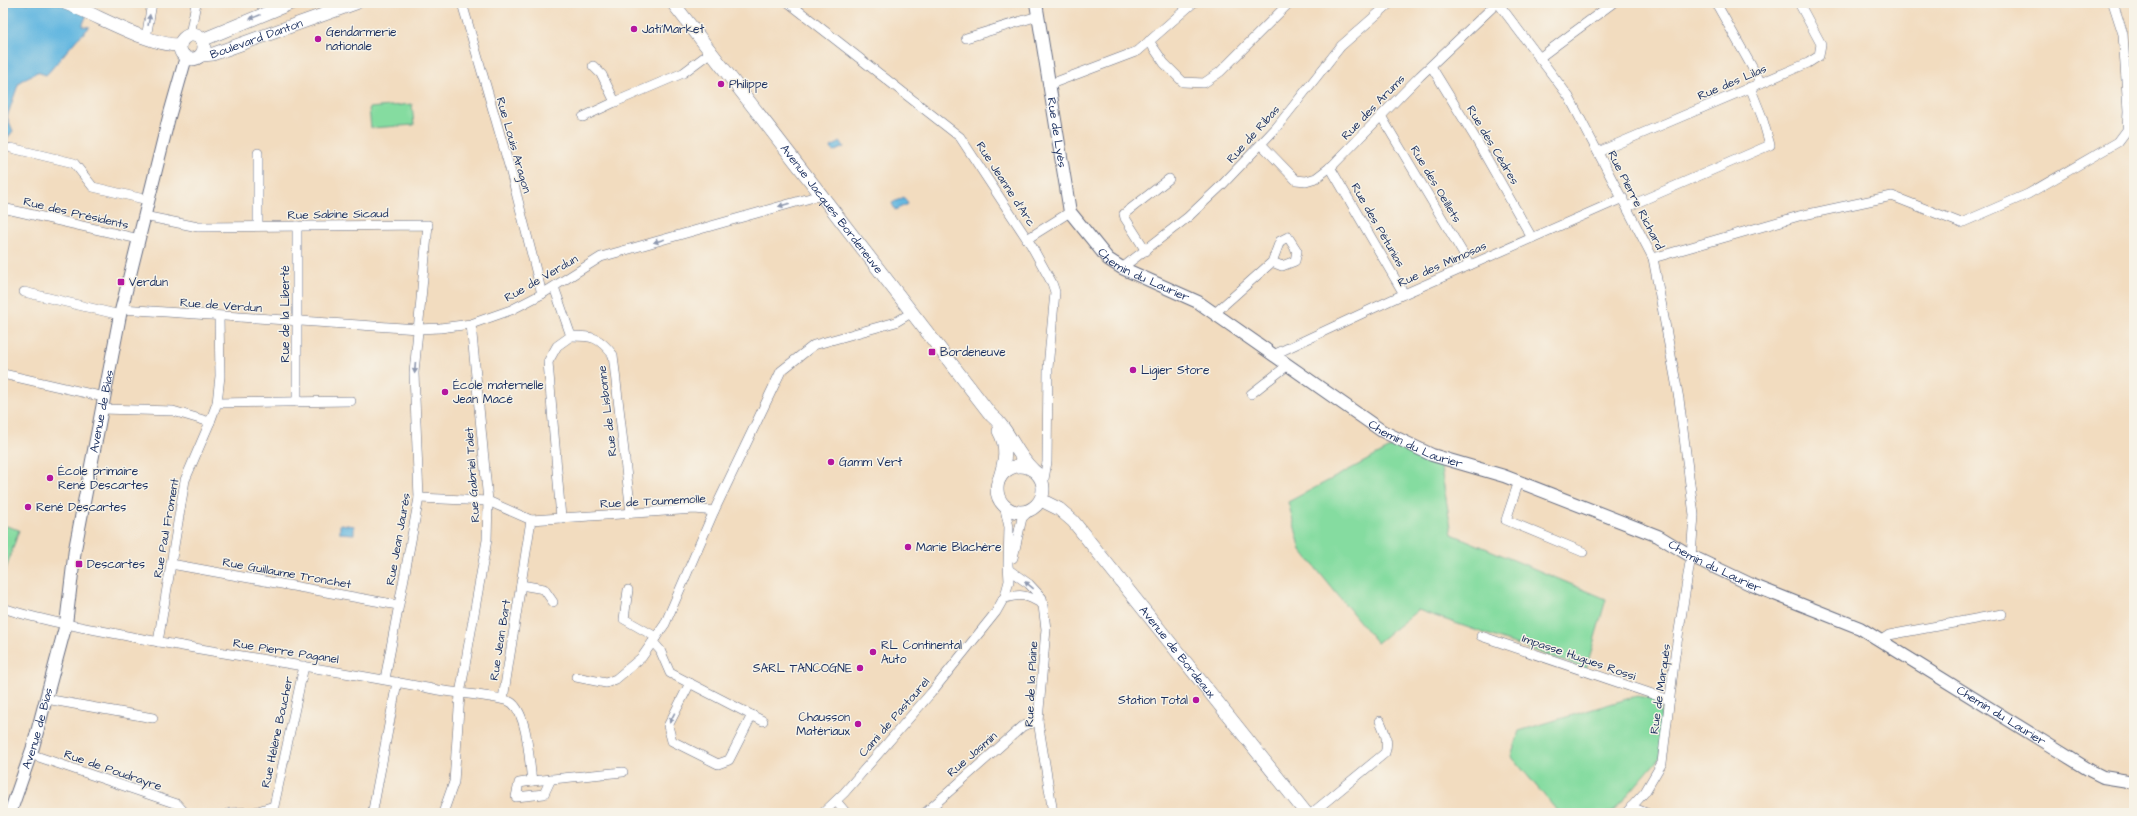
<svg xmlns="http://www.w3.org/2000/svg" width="2137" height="816" font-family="'Architects Daughter',sans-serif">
  <rect width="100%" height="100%" fill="#f7f3e8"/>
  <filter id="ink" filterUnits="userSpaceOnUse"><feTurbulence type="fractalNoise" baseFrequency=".025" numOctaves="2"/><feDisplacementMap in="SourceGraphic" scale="8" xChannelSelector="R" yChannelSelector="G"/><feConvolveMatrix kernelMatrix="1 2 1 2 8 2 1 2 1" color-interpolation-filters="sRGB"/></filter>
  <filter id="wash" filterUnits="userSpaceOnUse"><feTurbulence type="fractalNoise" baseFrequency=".012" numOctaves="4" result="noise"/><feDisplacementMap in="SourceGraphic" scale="16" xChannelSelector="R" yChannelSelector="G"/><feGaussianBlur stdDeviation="0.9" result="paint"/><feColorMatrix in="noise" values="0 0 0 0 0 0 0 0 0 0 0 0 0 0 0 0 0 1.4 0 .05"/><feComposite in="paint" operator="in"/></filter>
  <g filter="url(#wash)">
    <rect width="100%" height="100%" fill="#f2dcbf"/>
    <g fill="#85dca0" stroke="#50867f">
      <path d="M 412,104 L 414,125 L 371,128 L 369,108 Z"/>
      <path d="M 1396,445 L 1440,463 L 1452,534 L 1606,599 L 1586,669 L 1418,610 L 1377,643 L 1301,550 L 1288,502 Z"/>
      <path d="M 3,525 L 19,530 L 3,578 Z"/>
      <path d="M 1637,696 L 1661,700 L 1661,756 L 1612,813 L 1559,813 L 1511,756 L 1519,731 Z"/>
    </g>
    <g fill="#64b7e0" stroke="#40739f">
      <path d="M 3,3 L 92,3 L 82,26 L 90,27 L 77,39 L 49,72 L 46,75 L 37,72 L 19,82 L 7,117 L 13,131 L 3,143 Z"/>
      <path d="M 841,142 L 844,147 L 833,152 L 831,147 Z"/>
      <path d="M 904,197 L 908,204 L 895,210 L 892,203 Z"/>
      <path d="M 340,524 L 354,526 L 354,534 L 340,533 Z"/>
    </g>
  </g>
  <g filter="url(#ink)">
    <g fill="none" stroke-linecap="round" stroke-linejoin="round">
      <defs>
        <g id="minor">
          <path d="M 323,3 L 329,13"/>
          <path d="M 462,3 L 510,169 L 542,294"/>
          <path d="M 789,3 L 960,137 L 1031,245 L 1052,283 L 1055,292 L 1048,368 L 1047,462 L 1043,485"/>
          <path d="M 1498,3 L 1569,97 L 1653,258 L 1679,399 L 1694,515 L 1691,556 L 1675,655 L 1662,763 L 1645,792 L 1626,813"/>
          <path d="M 1716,3 L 1761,83"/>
          <path d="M 190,35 L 196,3"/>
          <path d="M 146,38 L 152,3"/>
          <path d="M 966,38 L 1038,16"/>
          <path d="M 1149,41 L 1164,63 L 1183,82 L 1204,83 L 1220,72 L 1289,3"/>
          <path d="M 1539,58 L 1613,3"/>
          <path d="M 593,66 L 602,75 L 615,102 L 683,73 L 711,52"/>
          <path d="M 1431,66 L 1477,141 L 1532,238"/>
          <path d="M 1048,85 L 1138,51 L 1193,3"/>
          <path d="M 1381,116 L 1470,265"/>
          <path d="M 583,117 L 615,102"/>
          <path d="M 1262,145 L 1296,180 L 1306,181 L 1316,178 L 1333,165 L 1420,76 L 1497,3"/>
          <path d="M 11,148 L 74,163 L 93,187 L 148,200"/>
          <path d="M 1598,152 L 1808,63 L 1819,56 L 1821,44 L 1799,3"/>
          <path d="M 258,153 L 258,226"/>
          <path d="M 1330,167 L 1404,294"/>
          <path d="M 1627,207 L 1770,145 L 1762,117 L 1750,87"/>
          <path d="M 7,209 L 139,239"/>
          <path d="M 144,216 L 198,227 L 428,225 L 414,373 L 419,498 L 385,679"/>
          <path d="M 1027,239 L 1070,212"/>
          <path d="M 1146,251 L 1125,218 L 1124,214 L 1169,179"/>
          <path d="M 1653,258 L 1799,216 L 1892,196 L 1961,223 L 2028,194 L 2118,142 L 2127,130 L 2128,111 L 2123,34 L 2113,3"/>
          <path d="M 1122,268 L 1188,217 L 1222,185 L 1276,128 L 1341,46 L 1390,3"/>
          <path d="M 554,287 L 571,336 L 557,346 L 548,362 L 561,518"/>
          <path d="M 24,292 L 120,315"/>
          <path d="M 122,309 L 418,329 L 440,328 L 471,324 L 511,310 L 542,294 L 601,257 L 821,195"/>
          <path d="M 1215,313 L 1272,262 L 1280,241 L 1288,237 L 1297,251 L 1295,261 L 1282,266 L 1272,262"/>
          <path d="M 571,336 C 593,336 599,337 613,355 L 631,513"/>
          <path d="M 1273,355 L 1404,294 L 1623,198"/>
          <path d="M 3,374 L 104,397"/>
          <path d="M 1251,394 L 1288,365"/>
          <path d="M 297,402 L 297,226"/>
          <path d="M 217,403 L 220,376 L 219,317"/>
          <path d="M 102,409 L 173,411 L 210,422 L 217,403 L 351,401"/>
          <path d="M 1519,481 L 1506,520 L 1583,552"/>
          <path d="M 419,498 L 488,501 L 531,520 L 695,509 L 714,511 L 781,371 L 814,345 L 896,322 L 911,313"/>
          <path d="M 1013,558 L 1022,518 L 1029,511"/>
          <path d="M 171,564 L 398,605"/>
          <path d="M 1009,570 L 1029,584 L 1042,598 L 1046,629 L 1038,721 L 1053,813"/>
          <path d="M 521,585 L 544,589 L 553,602"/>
          <path d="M 628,590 L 624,619 L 656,637"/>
          <path d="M 1003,599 C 1021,593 1027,595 1042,604"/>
          <path d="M 3,608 C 45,622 89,628 132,637 C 234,656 337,670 438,690 C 453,693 503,696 512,703 C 528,716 529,761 532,781 L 623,772"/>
          <path d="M 1481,636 L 1670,700"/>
          <path d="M 1880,641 L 1889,635 L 2002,614"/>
          <path d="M 158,642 L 185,480 L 210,422"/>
          <path d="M 653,642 L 660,650 L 670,673 L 763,721"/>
          <path d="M 576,677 L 606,683 L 616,679 L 642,657 L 665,624 L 714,511"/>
          <path d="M 690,683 L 668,726 L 672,741 L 718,764 L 729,760 L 752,715"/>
          <path d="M 46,699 L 153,718"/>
          <path d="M 503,699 L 531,520"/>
          <path d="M 30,754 L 177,804 L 185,813"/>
          <path d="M 532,781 L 519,783 L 516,797 L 544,794 L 551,779"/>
          <path d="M 836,801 L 846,813"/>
          <path d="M 1631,807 L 1646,813"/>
          <path d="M 373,810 L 397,682"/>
          <path d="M 230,813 L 255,812 L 274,806 L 304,666"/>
          <path d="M 443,813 L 454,782 L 460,694 L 487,540 L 488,501 L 471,324"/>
          <path d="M 823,813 L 844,793 L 931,693 L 996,612 L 1005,596 L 1009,581 L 1008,564 L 1009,527 L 1004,505"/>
          <path d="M 925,813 L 1023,726 L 1038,721"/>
          <path d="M 1312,813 L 1385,753 C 1389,742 1385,732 1380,721"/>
        </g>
        <g id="tertiary">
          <path id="s1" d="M 1036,3 L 1070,212 L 1108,259 L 1122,268 L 1198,302 L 1382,431 L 1432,455 L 1504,476 L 1658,536 L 1691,556 L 1752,585 L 1860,628 L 2091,771 L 2103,777 L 2134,782"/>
          <path id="s2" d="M 10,813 L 33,747 L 66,624 L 75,549 L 120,315 L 169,117 L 186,57"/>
        </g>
        <g id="secondary">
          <path d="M 65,3 C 96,14 149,46 180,45"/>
          <path id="s3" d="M 673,3 L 991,415 C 1009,429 1015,453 1032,469"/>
          <circle cx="192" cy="47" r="12"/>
          <path d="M 202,40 L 291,3"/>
          <path id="s4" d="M 202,55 L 213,54 L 356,3"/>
          <path d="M 999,431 C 1008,447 1005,461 1000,477"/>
          <circle cx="1020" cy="489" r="23"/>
          <path id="s5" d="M 1041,500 L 1059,509 L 1073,521 L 1306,813"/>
        </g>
      </defs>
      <use href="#minor" stroke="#666c80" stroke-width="10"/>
      <use href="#tertiary" stroke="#666c80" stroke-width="14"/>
      <use href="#secondary" stroke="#666c80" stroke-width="14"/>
      <use href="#minor" stroke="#fff" stroke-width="9"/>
      <use href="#tertiary" stroke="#fff" stroke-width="12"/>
      <use href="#secondary" stroke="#fff" stroke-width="13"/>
    </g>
    <defs><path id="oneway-solid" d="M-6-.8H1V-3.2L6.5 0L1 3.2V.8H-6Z"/></defs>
    <g fill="#8d97ae">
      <use href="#oneway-solid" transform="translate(255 17) rotate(158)"/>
      <use href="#oneway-solid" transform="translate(149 20) rotate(-81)"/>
      <use href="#oneway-solid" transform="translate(784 205) rotate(164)"/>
      <use href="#oneway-solid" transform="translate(659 241) rotate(164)"/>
      <use href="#oneway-solid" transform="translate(415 368) rotate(94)"/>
      <use href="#oneway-solid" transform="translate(1029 585) rotate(-141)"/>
      <use href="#oneway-solid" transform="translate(672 718) rotate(117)"/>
    </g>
  </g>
  <g fill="#b5179e" stroke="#f7f3e8" stroke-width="1.5">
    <circle cx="634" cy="29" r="4"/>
    <circle cx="318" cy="39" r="4"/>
    <circle cx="721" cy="84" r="4"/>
    <rect x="117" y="278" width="8" height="8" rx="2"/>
    <rect x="928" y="348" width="8" height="8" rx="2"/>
    <circle cx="1133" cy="370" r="4"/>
    <circle cx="445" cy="392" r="4"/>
    <circle cx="831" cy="462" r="4"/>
    <circle cx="50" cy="478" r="4"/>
    <circle cx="28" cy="507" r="4"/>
    <circle cx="908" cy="547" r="4"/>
    <rect x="75" y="560" width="8" height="8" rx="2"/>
    <circle cx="873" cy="652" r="4"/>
    <circle cx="860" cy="668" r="4"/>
    <circle cx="1196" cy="700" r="4"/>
    <circle cx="858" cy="724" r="4"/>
  </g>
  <g text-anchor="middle" stroke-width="3" stroke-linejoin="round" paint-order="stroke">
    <g font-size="12" fill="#1b2f5e" stroke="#f7f3e8" text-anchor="start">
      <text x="642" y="33">Jati'Market</text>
      <text x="326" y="36">Gendarmerie<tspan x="326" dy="14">nationale</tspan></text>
      <text x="729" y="88">Philippe</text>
      <text x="129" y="286">Verdun</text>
      <text x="940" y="356">Bordeneuve</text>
      <text x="1141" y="374">Ligier Store</text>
      <text x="453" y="389">École maternelle<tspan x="453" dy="14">Jean Macé</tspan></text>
      <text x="839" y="466">Gamm Vert</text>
      <text x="58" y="475">École primaire<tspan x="58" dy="14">René Descartes</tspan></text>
      <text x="36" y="511">René Descartes</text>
      <text x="916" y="551">Marie Blachère</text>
      <text x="87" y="568">Descartes</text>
      <text x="881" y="649">RL Continental<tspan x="881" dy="14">Auto</tspan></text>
      <text x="852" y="672" text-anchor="end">SARL TANCOGNE</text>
      <text x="1188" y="704" text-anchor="end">Station Total</text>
      <text x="850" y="721" text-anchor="end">Chausson<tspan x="850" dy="14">Matériaux</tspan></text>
    </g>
    <g font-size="12" fill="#1b2f5e" stroke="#f7f3e8">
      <text dy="4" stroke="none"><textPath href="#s4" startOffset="57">Boulevard Danton</textPath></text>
      <text transform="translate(1732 82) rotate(-23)" y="4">Rue des Lilas</text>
      <text transform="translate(1373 107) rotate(-46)" y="4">Rue des Arums</text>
      <text dy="4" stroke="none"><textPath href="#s1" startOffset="131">Rue de Lyès</textPath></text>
      <text transform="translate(1253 134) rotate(-48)" y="4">Rue de Ribas</text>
      <text transform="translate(514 145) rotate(74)" y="4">Rue Louis Aragon</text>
      <text transform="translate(1493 145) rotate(59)" y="4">Rue des Cèdres</text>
      <text transform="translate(1006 184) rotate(57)" y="4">Rue Jeanne d'Arc</text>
      <text transform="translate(1436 184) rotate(59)" y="4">Rue des Oeillets</text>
      <text transform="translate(1636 200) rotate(63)" y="4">Rue Pierre Richard</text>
      <text dy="4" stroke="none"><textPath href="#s3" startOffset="260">Avenue Jacques Bordeneuve</textPath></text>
      <text transform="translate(76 213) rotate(13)" y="4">Rue des Présidents</text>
      <text transform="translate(338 214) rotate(-1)" y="4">Rue Sabine Sicaud</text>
      <text transform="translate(1378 225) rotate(60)" y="4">Rue des Pétunias</text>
      <text transform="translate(1442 264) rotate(-24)" y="4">Rue des Mimosas</text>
      <text dy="4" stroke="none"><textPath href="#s1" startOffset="311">Chemin du Laurier</textPath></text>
      <text transform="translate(541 278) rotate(-30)" y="4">Rue de Verdun</text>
      <text transform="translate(221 305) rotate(4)" y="4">Rue de Verdun</text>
      <text transform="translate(285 314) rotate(-90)" y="4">Rue de la Liberté</text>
      <text transform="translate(607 411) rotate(-97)" y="4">Rue de Lisbonne</text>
      <text dy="4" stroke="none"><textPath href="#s2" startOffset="413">Avenue de Bias</textPath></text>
      <text dy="4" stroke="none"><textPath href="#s1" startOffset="633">Chemin du Laurier</textPath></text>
      <text transform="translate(472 475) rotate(-94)" y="4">Rue Gabriel Talet</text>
      <text transform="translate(653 501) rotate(-3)" y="4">Rue de Toumemolle</text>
      <text transform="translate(166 528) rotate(-80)" y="4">Rue Paul Froment</text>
      <text transform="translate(398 539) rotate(-80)" y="4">Rue Jean Jaurès</text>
      <text dy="4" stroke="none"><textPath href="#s1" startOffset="957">Chemin du Laurier</textPath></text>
      <text transform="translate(287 573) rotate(10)" y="4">Rue Guillaume Tronchet</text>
      <text transform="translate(500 640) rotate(-81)" y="4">Rue Jean Bart</text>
      <text transform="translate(286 651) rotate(9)" y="4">Rue Pierre Paganel</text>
      <text dy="4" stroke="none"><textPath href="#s5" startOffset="206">Avenue de Bordeaux</textPath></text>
      <text transform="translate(1579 657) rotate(19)" y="4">Impasse Hugues Rossi</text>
      <text transform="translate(1031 684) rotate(-87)" y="4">Rue de la Plaine</text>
      <text transform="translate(1660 689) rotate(-82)" y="4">Rue de Marquès</text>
      <text dy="4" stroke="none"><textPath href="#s1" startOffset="1281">Chemin du Laurier</textPath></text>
      <text transform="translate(894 717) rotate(-49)" y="4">Cami de Pastourel</text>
      <text dy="4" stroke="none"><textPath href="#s2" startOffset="89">Avenue de Bias</textPath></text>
      <text transform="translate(277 732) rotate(-78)" y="4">Rue Hélène Boucher</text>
      <text transform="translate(972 754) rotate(-41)" y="4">Rue Jasmin</text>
      <text transform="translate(113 770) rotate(19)" y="4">Rue de Poudrayre</text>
    </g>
  </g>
  <rect width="2137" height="816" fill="none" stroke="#f7f3e8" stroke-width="16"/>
</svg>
